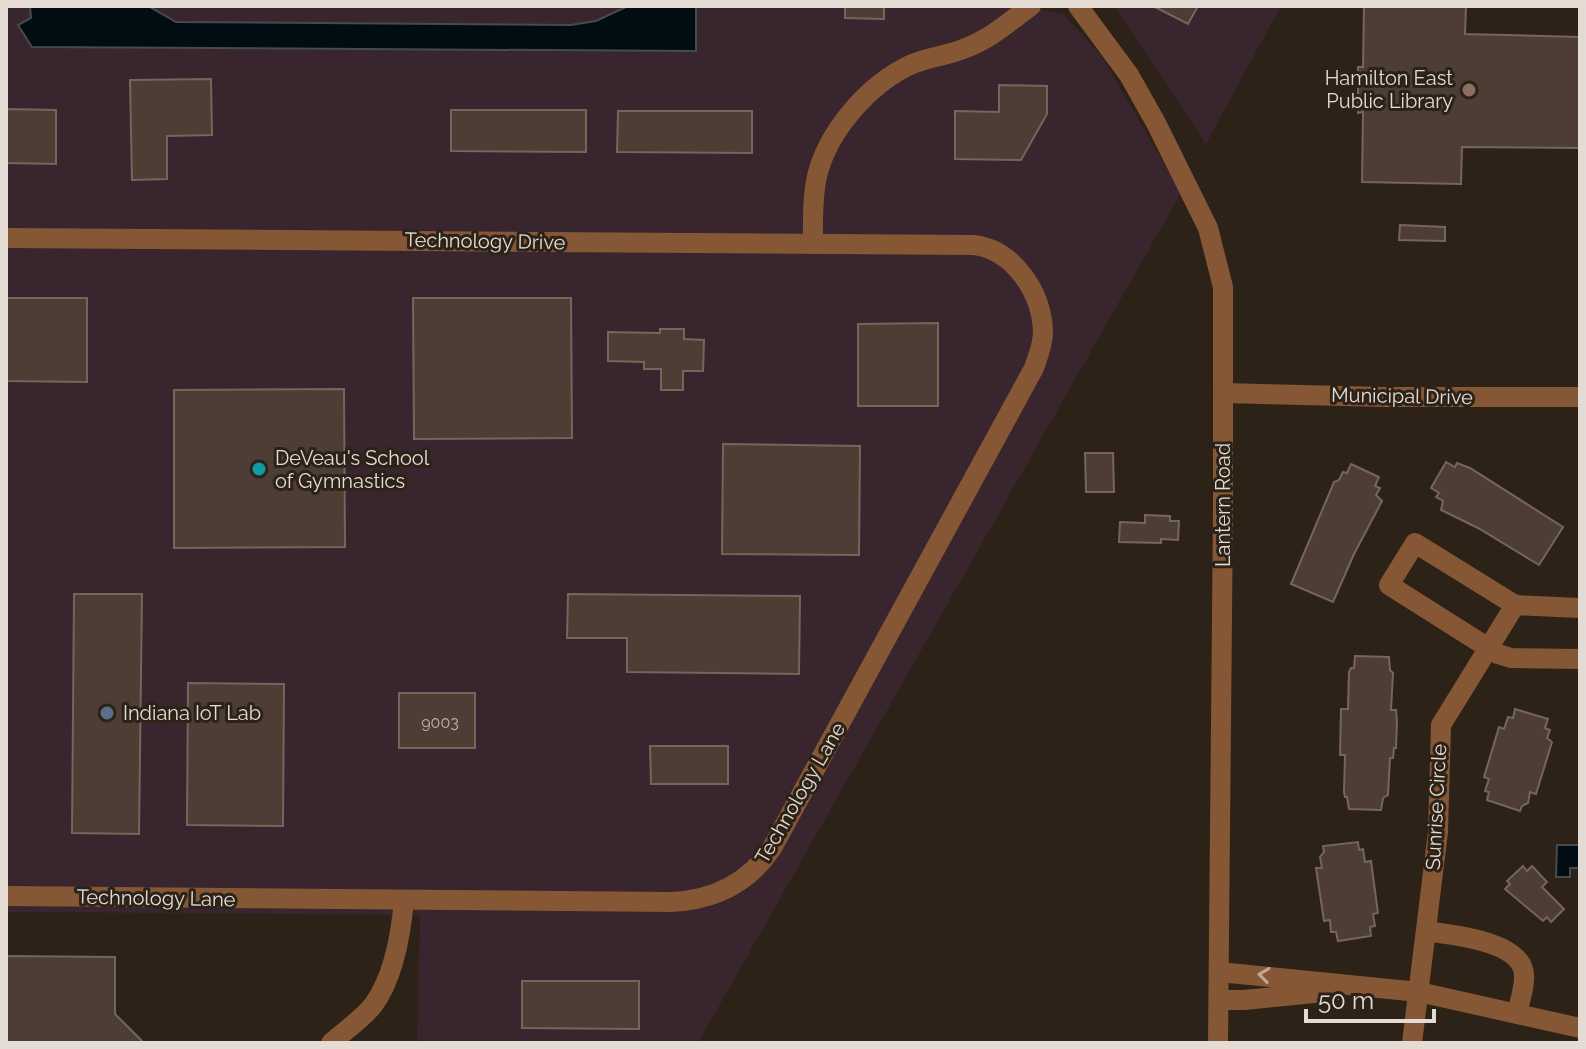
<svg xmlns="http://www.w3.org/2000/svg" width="1586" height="1049" font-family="Raleway,sans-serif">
  <rect width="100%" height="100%" fill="#2d2217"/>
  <g fill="#38252d">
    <path d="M 6,6 L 1022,6 L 1063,14 L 1101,55 L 1181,193 L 698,1043 L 417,1043 L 420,915 L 6,912 Z"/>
    <path d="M 1114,6 L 1281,6 L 1206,144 Z"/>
  </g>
  <g fill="#020d13" stroke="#464b4d" stroke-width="2">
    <path d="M 30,6 L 148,6 L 176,22 L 571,25 L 596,21 L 628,6 L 696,6 L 696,51 L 32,47 L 18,25 L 31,18 Z"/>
    <path d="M 1557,845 L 1580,845 L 1580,868 L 1570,868 L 1570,877 L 1556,877 Z"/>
  </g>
  <g fill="#4d3d35" stroke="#76655d" stroke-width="2">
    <path d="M 845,6 L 884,6 L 884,19 L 845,18 Z"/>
    <path d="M 1153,6 L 1198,6 L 1188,24 Z"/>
    <path d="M 1364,6 L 1466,6 L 1465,34 L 1580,37 L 1580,148 L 1462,147 L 1461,184 L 1362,182 L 1363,112 L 1358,113 L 1358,67 L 1363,67 Z"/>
    <path d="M 211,79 L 212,135 L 167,136 L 167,179 L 132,180 L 130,80 Z"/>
    <path d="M 999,85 L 1047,86 L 1047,114 L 1021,160 L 955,159 L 955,111 L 999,112 Z"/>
    <path d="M 6,109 L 56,110 L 56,164 L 6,163 Z"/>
    <path d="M 451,110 L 586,110 L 586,152 L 451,151 Z"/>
    <path d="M 618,111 L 752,111 L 752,153 L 617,152 Z"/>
    <path d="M 1400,225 L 1445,227 L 1445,241 L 1399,240 Z"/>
    <path d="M 6,298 L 87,298 L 87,382 L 6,381 Z"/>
    <path d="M 413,298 L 571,298 L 572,438 L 414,439 Z"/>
    <path d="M 938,323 L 938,406 L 858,406 L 858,324 Z"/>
    <path d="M 660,329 L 684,329 L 684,339 L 704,340 L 703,371 L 683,371 L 683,390 L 661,390 L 661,369 L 644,369 L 644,362 L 608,361 L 608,332 L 660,333 Z"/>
    <path d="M 344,389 L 345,547 L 174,548 L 174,390 Z"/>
    <path d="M 723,444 L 860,446 L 859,555 L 722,554 Z"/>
    <path d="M 1085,453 L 1113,453 L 1114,492 L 1086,492 Z"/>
    <path d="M 1446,462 L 1455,467 L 1457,463 L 1470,468 L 1563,527 L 1539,565 L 1478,528 L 1441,510 L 1443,501 L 1436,497 L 1439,493 L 1431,488 Z"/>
    <path d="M 1351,464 L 1379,477 L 1375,486 L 1380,488 L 1376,495 L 1382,501 L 1354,554 L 1333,602 L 1291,584 L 1334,482 L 1339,480 L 1343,472 L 1347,473 Z"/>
    <path d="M 1145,515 L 1170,516 L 1170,521 L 1179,521 L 1178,540 L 1161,539 L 1161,543 L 1119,542 L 1120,522 L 1145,523 Z"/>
    <path d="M 74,594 L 142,594 L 139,834 L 72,833 Z"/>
    <path d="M 568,594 L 800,596 L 799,674 L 627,672 L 627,638 L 567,638 Z"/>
    <path d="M 1355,656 L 1389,657 L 1390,670 L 1393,673 L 1391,710 L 1396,710 L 1397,721 L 1396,748 L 1394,748 L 1393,758 L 1390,758 L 1388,795 L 1383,798 L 1381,810 L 1349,809 L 1347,797 L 1345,797 L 1344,792 L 1345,755 L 1340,755 L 1341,709 L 1348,709 L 1349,672 L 1351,668 L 1354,668 Z"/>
    <path d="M 188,683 L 284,684 L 283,826 L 187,825 Z"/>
    <rect x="399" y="693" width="76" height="55"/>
    <path d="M 1515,709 L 1548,719 L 1545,728 L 1550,730 L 1547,738 L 1552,742 L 1536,794 L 1530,792 L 1528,803 L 1522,806 L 1520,811 L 1487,800 L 1489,792 L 1485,791 L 1489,779 L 1484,777 L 1499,727 L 1504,729 L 1508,717 L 1513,718 Z"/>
    <path d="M 650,746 L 728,746 L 728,784 L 651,784 Z"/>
    <path d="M 1358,842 L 1359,850 L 1363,849 L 1365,862 L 1371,861 L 1378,913 L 1373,914 L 1375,926 L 1370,927 L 1371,936 L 1338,941 L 1336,932 L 1331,932 L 1330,920 L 1324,921 L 1316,868 L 1322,868 L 1320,857 L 1324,852 L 1323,846 Z"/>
    <path d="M 1523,866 L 1527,871 L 1532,866 L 1547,882 L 1542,887 L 1564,909 L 1551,922 L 1547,917 L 1543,921 L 1505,889 L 1510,884 L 1507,881 Z"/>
    <path d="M 6,956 L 115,957 L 115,1014 L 144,1043 L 6,1043 Z"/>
    <path d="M 522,981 L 639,981 L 639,1029 L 522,1028 Z"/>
  </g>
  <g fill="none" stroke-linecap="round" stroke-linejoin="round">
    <g stroke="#865734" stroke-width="20">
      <path d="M 1078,6 L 1129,75 L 1156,123 L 1208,228 L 1223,287 L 1223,509 L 1218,1043"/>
      <path d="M 6,238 L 974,245 C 1014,250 1042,293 1043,332 C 1043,345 1038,356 1034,368 L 772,848 C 748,884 714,900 671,902 L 6,896"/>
      <path d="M 813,244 C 813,222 812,199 817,176 C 828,131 868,85 910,65 C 927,57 946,56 963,49 C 989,40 1009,22 1031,6"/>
      <path d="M 1223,393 L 1386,397 L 1580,397"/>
      <path d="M 1515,605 L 1415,543 L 1389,585 L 1498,654 L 1511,658 L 1580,659"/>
      <path d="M 1426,931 C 1451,935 1514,940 1523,969 C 1527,981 1520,1000 1517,1013"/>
      <path d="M 1219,972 L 1419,992 L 1580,1028"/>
      <path d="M 1219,1000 L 1244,1000 L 1334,991"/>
      <path d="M 331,1043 C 344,1031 363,1019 374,1004 C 394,976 401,934 404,900"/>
      <path d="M 1412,1043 L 1438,832 L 1441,725 L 1515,605 L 1580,608"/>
    </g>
  </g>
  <defs><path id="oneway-chevron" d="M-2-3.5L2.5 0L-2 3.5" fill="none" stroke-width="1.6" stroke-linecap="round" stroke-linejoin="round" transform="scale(2)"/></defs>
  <use stroke="#bea694" href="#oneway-chevron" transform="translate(1264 975) rotate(-173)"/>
  <circle fill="#8d6e63" stroke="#2d2217" stroke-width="3" cx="1469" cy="90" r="8"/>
  <circle fill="#0f9aa8" stroke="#2d2217" stroke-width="3" cx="259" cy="469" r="8"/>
  <circle fill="#5c6f8a" stroke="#2d2217" stroke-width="3" cx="107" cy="713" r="8"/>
  <g text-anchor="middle" stroke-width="6" stroke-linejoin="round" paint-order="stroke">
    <g font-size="16" fill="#beb4ac">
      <text x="440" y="728">9003</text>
    </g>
    <g font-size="20" fill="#e3dbd4" stroke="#2d2217" text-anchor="start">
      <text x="1453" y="85" text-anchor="end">Hamilton East<tspan x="1453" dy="23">Public Library</tspan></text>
      <text x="275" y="465">DeVeau's School<tspan x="275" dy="23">of Gymnastics</tspan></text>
      <text x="123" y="720">Indiana IoT Lab</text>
    </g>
    <g font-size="20" fill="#e3dbd4" stroke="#2d2217">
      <text transform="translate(485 241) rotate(1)" y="7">Technology Drive</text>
      <text transform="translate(1402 396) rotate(1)" y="7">Municipal Drive</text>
      <text transform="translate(1223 505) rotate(-90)" y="7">Lantern Road</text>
      <text transform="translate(800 793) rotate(-60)" y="7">Technology Lane</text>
      <text transform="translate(1436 807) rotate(-87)" y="7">Sunrise Circle</text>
      <text transform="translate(156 898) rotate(1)" y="7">Technology Lane</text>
    </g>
  </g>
  <rect width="1586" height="1049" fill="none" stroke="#e3dbd4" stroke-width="16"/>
  <path d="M1306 1009v12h128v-12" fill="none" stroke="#e3dbd4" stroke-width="4"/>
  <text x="1318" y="1009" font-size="24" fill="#e3dbd4" stroke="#2d2217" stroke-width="6" paint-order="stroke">50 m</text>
</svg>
